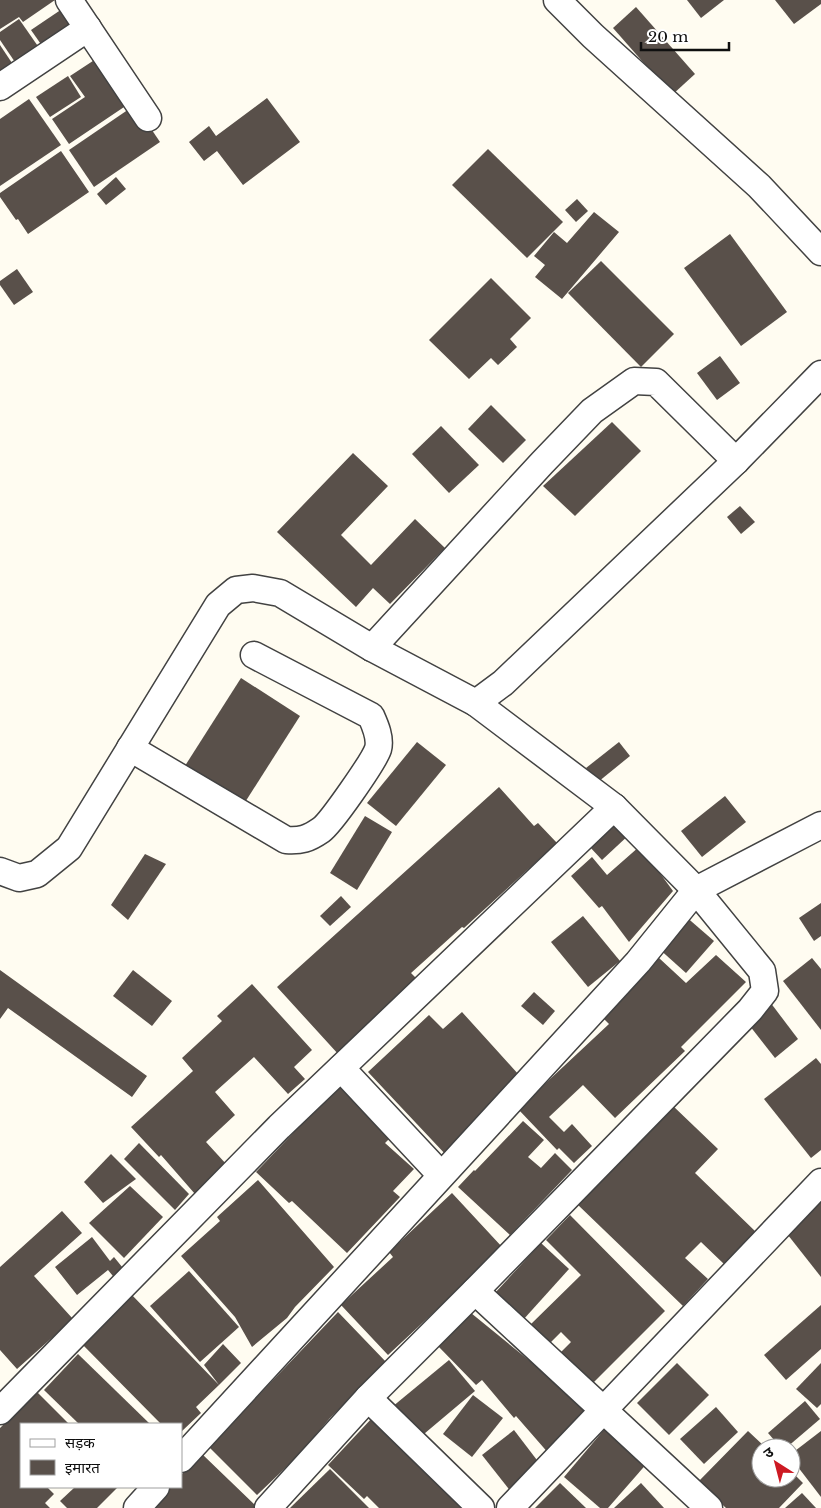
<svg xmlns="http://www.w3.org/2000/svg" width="821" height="1508" font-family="'Libre Baskerville','Noto Sans Devanagari',serif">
  <rect width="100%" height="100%" fill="#fffcf1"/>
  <g fill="#59504a">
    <path d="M 0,0 L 55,0 L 23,22 L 19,17 L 0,29 Z"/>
    <path d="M 687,0 L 724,0 L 701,18 Z"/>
    <path d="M 775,0 L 821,0 L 821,4 L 794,24 Z"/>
    <path d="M 68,5 L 81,25 L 45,50 L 31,30 Z"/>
    <path d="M 636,7 L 695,74 L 672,95 L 613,28 Z"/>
    <path d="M 19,19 L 42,52 L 19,68 L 0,40 L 0,32 Z"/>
    <path d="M 0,45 L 18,72 L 0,81 Z"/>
    <path d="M 102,55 L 133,101 L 69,144 L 52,119 L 85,97 L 70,76 Z"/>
    <path d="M 68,76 L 81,97 L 50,117 L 36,97 Z"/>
    <path d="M 267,98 L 300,142 L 243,185 L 217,151 L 204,161 L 189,142 L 209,126 L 216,136 Z"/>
    <path d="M 29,99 L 61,145 L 0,186 L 0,119 Z"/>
    <path d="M 135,105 L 160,142 L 94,187 L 69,150 Z"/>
    <path d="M 488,149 L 563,222 L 527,258 L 452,185 Z"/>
    <path d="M 61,151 L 89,192 L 28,234 L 18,219 L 16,220 L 0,197 L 0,193 Z"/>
    <path d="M 116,177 L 126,189 L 106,205 L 97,194 Z"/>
    <path d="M 577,199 L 588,211 L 576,222 L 565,210 Z"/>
    <path d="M 594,212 L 619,232 L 562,299 L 535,277 L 545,265 L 534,256 L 554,232 L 567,243 Z"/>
    <path d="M 730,234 L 787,312 L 741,346 L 684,268 Z"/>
    <path d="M 601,261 L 674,334 L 641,367 L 568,293 Z"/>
    <path d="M 17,269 L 33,292 L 14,305 L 0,285 L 0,281 Z"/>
    <path d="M 491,278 L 531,318 L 510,339 L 517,347 L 498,365 L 491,358 L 469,379 L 429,340 Z"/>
    <path d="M 720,356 L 740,383 L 717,400 L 697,373 Z"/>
    <path d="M 491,405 L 526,440 L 503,463 L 468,429 Z"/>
    <path d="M 612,422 L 641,451 L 575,516 L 543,486 Z"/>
    <path d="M 441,426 L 479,465 L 449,493 L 412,454 Z"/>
    <path d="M 353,453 L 388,486 L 341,535 L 371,565 L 415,519 L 445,548 L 390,604 L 373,588 L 356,607 L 277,532 Z"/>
    <path d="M 740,506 L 755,522 L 741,534 L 727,517 Z"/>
    <path d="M 241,678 L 300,716 L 242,807 L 183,769 Z"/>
    <path d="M 417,742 L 446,765 L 396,826 L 367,803 Z"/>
    <path d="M 619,742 L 630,756 L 598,782 L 586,768 Z"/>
    <path d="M 499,787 L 534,826 L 538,823 L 557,843 L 464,928 L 462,927 L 411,973 L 420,982 L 339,1055 L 277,987 Z"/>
    <path d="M 725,796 L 746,822 L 702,857 L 681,831 Z"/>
    <path d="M 365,816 L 392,832 L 357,890 L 330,873 Z"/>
    <path d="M 618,819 L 631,833 L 602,860 L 589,846 Z"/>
    <path d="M 640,846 L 673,891 L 629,942 L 602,906 L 599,908 L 571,876 L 592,857 L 607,875 Z"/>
    <path d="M 145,854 L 166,864 L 128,920 L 111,905 Z"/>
    <path d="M 341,896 L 351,907 L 330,926 L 320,916 Z"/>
    <path d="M 821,903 L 821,936 L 814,941 L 799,918 Z"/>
    <path d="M 684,915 L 714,941 L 686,973 L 657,947 Z"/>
    <path d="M 583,916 L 620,961 L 588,987 L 551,942 Z"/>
    <path d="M 716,955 L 746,982 L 681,1047 L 685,1051 L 615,1118 L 583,1085 L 549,1117 L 564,1132 L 572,1124 L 592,1146 L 574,1163 L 559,1148 L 557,1150 L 518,1109 L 609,1024 L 601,1016 L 659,958 L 686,983 Z"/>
    <path d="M 812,958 L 821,969 L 821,1030 L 783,981 Z"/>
    <path d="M 0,970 L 147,1076 L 132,1097 L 8,1008 L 0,1019 Z"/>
    <path d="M 133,970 L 172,1001 L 152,1026 L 113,996 Z"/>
    <path d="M 252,984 L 312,1050 L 294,1067 L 305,1079 L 288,1094 L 254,1057 L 215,1092 L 235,1115 L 206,1142 L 227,1165 L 195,1194 L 161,1155 L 159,1157 L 131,1127 L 193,1071 L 182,1058 L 222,1021 L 217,1016 Z"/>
    <path d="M 534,992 L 555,1011 L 543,1025 L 521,1006 Z"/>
    <path d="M 770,1002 L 798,1039 L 775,1058 L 746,1021 Z"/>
    <path d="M 462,1012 L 519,1075 L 447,1156 L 368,1072 L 429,1015 L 443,1029 Z"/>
    <path d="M 816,1058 L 821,1064 L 821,1150 L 811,1158 L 764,1099 Z"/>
    <path d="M 340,1084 L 394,1134 L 385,1143 L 414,1169 L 393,1191 L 400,1197 L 347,1253 L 292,1201 L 289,1203 L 256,1172 Z"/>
    <path d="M 672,1105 L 718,1149 L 695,1173 L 756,1232 L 724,1264 L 701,1242 L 685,1258 L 708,1279 L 683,1306 L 577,1204 Z"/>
    <path d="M 523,1121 L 544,1140 L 528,1157 L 541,1168 L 555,1153 L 572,1170 L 510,1235 L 458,1187 L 474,1170 L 475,1171 Z"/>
    <path d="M 139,1143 L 189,1194 L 175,1210 L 124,1159 Z"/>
    <path d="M 111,1154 L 136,1179 L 103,1203 L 84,1182 Z"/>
    <path d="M 258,1180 L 334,1267 L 295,1307 L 287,1318 L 252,1347 L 235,1317 L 181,1256 L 220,1221 L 217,1217 Z"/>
    <path d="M 130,1186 L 163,1217 L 124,1258 L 89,1223 Z"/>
    <path d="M 452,1193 L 503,1248 L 388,1355 L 341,1305 L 393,1257 L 389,1252 Z"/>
    <path d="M 821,1200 L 821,1277 L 784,1230 Z"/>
    <path d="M 62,1211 L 82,1233 L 34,1276 L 73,1319 L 17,1369 L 0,1350 L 0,1267 Z"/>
    <path d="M 570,1215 L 665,1311 L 588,1388 L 557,1356 L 571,1342 L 561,1332 L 549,1344 L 530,1325 L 581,1275 L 546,1240 Z"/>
    <path d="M 92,1237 L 110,1261 L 114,1257 L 127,1273 L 117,1281 L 108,1270 L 77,1295 L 55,1267 Z"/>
    <path d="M 541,1243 L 569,1269 L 523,1320 L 494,1294 Z"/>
    <path d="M 189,1271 L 239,1327 L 200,1362 L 150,1306 Z"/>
    <path d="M 131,1294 L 219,1385 L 204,1365 L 223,1344 L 241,1363 L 219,1385 L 196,1407 L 201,1413 L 181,1432 L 181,1424 L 161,1424 L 81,1343 Z"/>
    <path d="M 821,1305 L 821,1349 L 786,1380 L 764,1355 Z"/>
    <path d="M 338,1312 L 387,1363 L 330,1418 L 299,1455 L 257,1495 L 209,1447 Z"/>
    <path d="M 471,1313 L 541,1370 L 590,1413 L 550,1455 L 516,1416 L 514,1418 L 482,1380 L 476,1385 L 438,1346 Z"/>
    <path d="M 78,1354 L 150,1424 L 79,1424 L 44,1390 Z"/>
    <path d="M 449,1360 L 475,1391 L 418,1439 L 392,1407 Z"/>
    <path d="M 677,1363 L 709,1395 L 669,1435 L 637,1403 Z"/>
    <path d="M 821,1363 L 821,1404 L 817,1408 L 796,1389 Z"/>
    <path d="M 37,1392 L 69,1424 L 21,1424 L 21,1487 L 47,1487 L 54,1494 L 45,1503 L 50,1508 L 0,1508 L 0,1428 Z"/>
    <path d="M 473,1395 L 503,1418 L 472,1457 L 443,1434 Z"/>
    <path d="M 805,1401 L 820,1419 L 786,1448 L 781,1448 L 768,1433 Z"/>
    <path d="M 716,1407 L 738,1432 L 704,1464 L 680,1439 Z"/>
    <path d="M 373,1417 L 468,1508 L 379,1508 L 367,1496 L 364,1499 L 328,1465 Z"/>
    <path d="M 608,1425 L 649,1461 L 608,1508 L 600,1508 L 564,1477 Z"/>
    <path d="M 514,1430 L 543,1468 L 512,1493 L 482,1455 Z"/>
    <path d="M 748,1431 L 766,1448 L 761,1448 L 761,1478 L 791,1478 L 791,1471 L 803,1483 L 779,1508 L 726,1508 L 698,1482 Z"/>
    <path d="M 821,1431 L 821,1497 L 791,1458 L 791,1454 Z"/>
    <path d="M 202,1454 L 256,1506 L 255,1508 L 152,1508 L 151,1507 L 170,1487 L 181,1487 L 181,1475 Z"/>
    <path d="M 330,1469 L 369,1508 L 290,1508 Z"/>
    <path d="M 560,1483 L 586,1508 L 535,1508 Z"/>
    <path d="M 641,1483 L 664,1508 L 614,1508 Z"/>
    <path d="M 75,1487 L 118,1487 L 97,1508 L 67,1508 L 60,1501 Z"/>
    <path d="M 802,1493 L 816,1508 L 785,1508 Z"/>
  </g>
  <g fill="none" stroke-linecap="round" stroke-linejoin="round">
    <defs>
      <g id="minor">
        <path d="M 69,0 L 148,118"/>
        <path d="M 557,0 L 593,36 L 759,186 L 821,252"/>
        <path d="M 0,87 L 88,28"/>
        <path d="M 372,648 L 542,463 L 592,411 L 634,381 L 656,382 L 736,461"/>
        <path d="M 130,748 L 286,840 C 301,841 308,839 321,830 C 331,823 374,761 378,749 C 381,738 375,725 371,716 L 254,655"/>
        <path d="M 0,871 L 19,878 L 37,874 L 69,848 L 218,605 L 236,590 L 253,588 L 280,593 L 372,648 L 476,703 L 503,683 L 736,461 L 821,374"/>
        <path d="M 341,1068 L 441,1175"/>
        <path d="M 475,1291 L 709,1508"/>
        <path d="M 368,1398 L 481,1508"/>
        <path d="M 0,1411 L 279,1127 L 614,807"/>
        <path d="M 181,1459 L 638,962 L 696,890 L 821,825"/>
        <path d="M 137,1508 L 156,1487"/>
        <path d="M 268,1508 L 368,1398 L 475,1291 L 750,1010 L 765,991 L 762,971 L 696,890 L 614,807 L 476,703"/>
        <path d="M 510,1508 L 821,1182"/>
      </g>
    </defs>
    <use href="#minor" stroke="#424242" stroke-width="29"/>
    <use href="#minor" stroke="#fff" stroke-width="26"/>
  </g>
  <rect x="20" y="1423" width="162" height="65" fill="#ffffff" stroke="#9f9f9f"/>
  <rect x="30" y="1439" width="25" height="8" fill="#ffffff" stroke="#9f9f9f"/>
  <text x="65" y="1448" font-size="15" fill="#0f0f0f">सड़क</text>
  <rect x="30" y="1460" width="25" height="15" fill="#59504a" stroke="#9f9f9f"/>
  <text x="65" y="1473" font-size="15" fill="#0f0f0f">इमारत</text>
  <g transform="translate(776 1463) rotate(324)"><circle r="24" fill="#ffffff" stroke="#9f9f9f"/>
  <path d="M0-4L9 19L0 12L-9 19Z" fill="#cd1922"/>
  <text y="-8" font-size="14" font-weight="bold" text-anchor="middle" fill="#0f0f0f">उ</text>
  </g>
  <path d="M641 42v8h88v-8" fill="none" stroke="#0f0f0f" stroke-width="2.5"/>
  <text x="648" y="42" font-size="15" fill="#0f0f0f" stroke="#ffffff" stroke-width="4" paint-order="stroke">20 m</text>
</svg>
